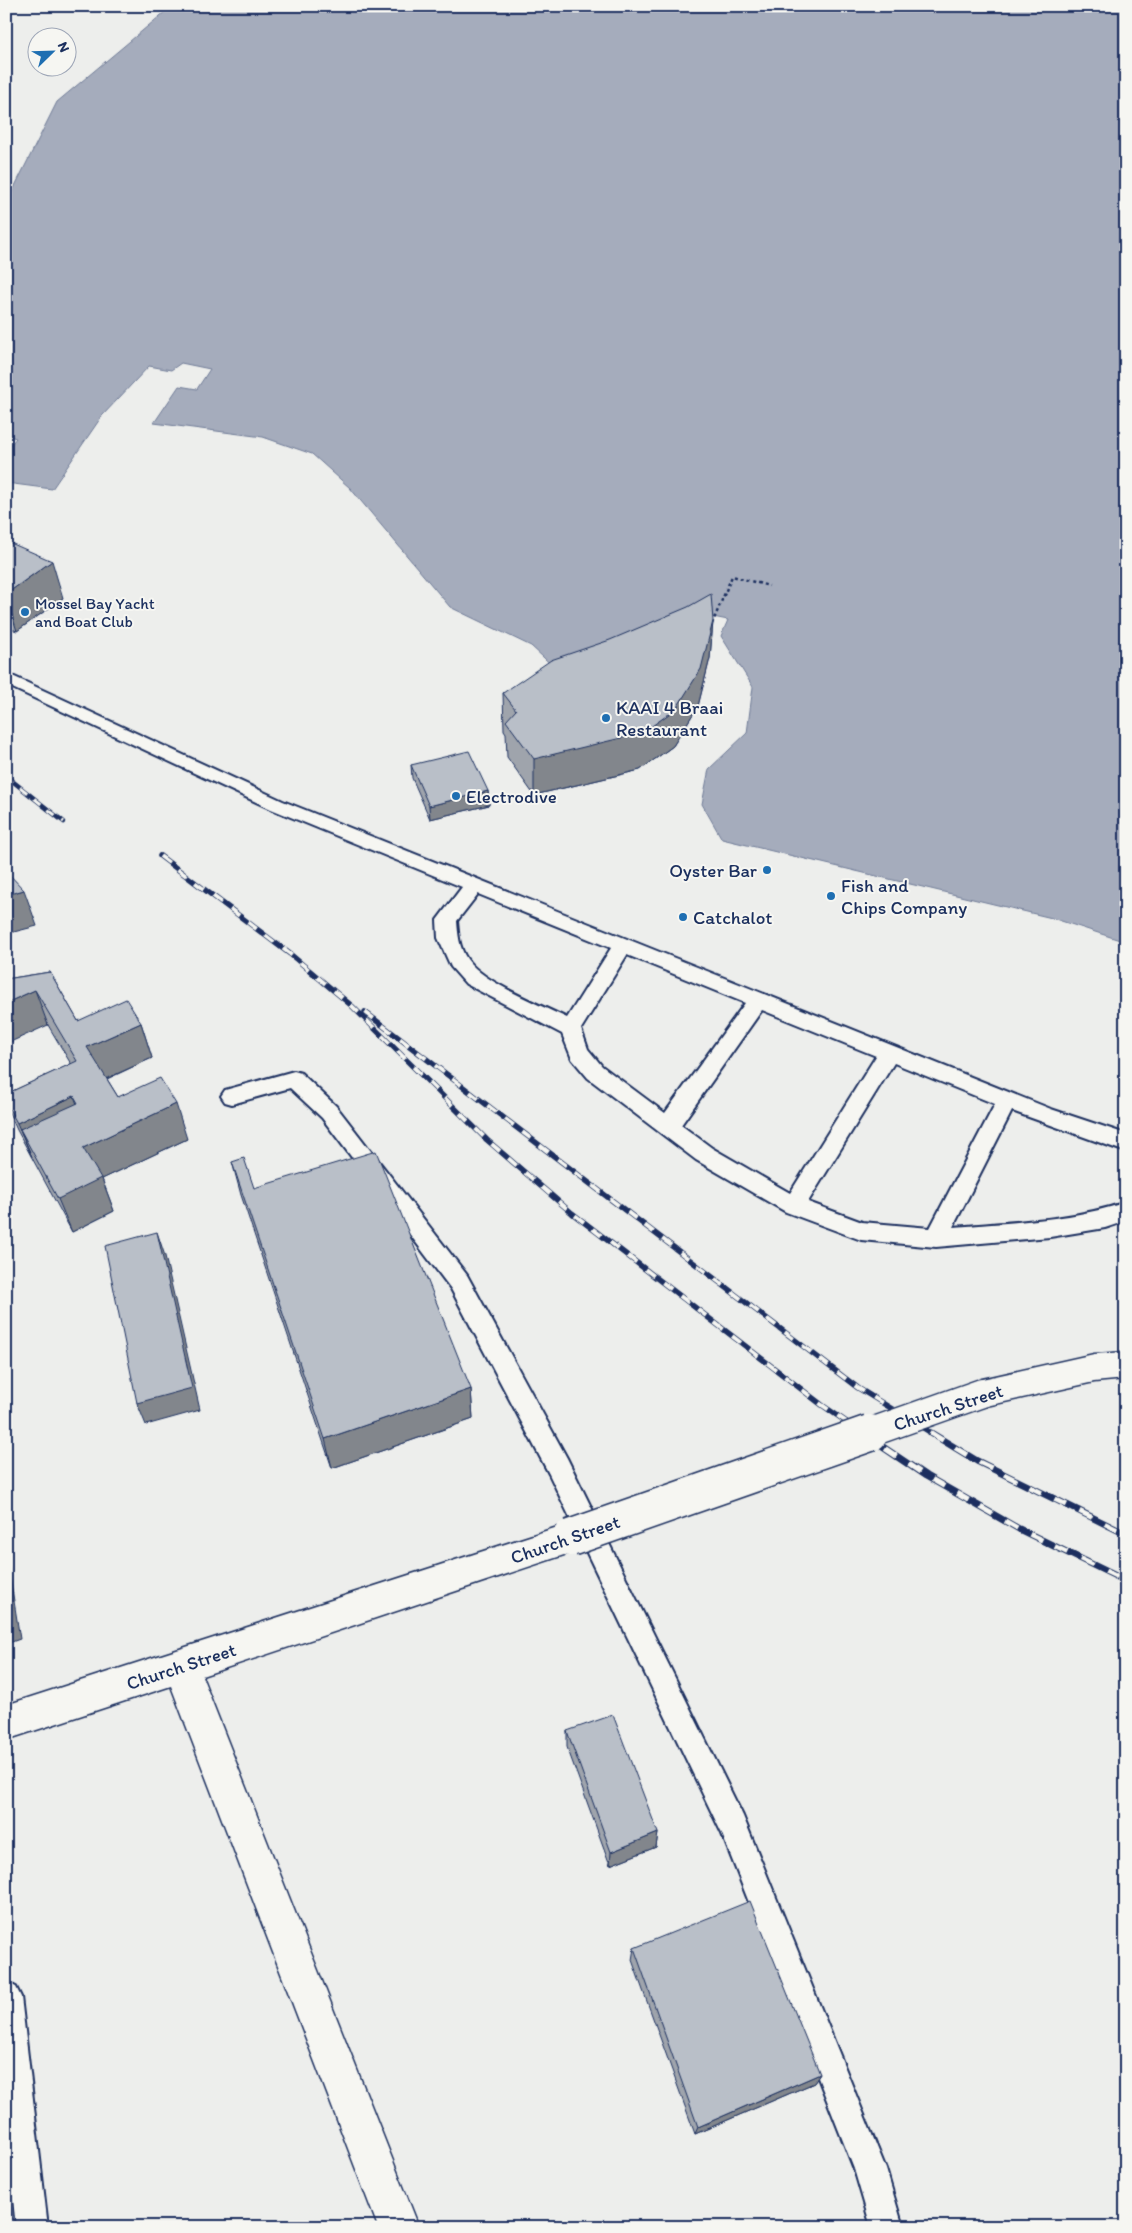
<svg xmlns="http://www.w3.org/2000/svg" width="1132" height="2233" font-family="Itim,sans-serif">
  <rect width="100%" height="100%" fill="#edeeec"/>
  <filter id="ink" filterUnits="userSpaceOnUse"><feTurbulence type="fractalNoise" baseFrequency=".02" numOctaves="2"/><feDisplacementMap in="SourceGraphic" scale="10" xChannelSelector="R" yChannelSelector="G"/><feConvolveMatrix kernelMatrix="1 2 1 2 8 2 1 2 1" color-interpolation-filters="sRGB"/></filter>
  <g filter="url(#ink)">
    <path fill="#a5acbc" stroke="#6e7a96" d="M 172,6 L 1126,6 L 1126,942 L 1052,918 L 722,839 L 702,804 L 709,769 L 747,733 L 753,687 L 721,636 L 728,620 L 708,616 L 569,681 L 531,646 L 450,607 L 350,488 L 312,454 L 263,437 L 154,423 L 179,386 L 197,389 L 210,369 L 181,363 L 171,370 L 149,366 L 102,416 L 52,489 L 6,483 L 6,451 L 16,438 L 6,435 L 6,204 L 57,102 Z"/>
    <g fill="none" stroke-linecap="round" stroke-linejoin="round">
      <defs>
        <g id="service">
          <path d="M 6,673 L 283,801 L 1051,1109 L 1126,1134 L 1126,1152 L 1012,1111 L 953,1227 C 1011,1222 1071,1221 1126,1202 L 1126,1221 L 1105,1228 L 1050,1237 L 936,1247 L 861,1240 L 786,1212 L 696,1160 L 588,1078 L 572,1059 L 562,1034 L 466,984 L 451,967 L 438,938 L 437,920 L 462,887 L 271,809 L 6,685 ZM 478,894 L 611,948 L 567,1018 C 541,1005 482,982 467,959 C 459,947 458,934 457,921 ZM 627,955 L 745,1003 L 665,1113 L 602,1066 L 588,1049 L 581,1029 ZM 762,1010 L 876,1056 L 790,1193 L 712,1148 L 681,1125 ZM 894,1063 L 995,1104 L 930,1228 L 862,1222 L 808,1202 Z"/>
          <path d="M 294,1071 L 301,1073 L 336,1106 L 467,1275 L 567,1458 L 743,1816 L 886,2169 L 903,2227 L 871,2227 L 854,2169 L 722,1834 L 549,1474 L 451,1289 L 322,1118 L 290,1088 L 232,1104 L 225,1102 L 221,1096 L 225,1090 Z"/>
          <path d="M 6,1982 L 16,1987 L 21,1997 L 48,2227 L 16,2227 L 6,2135 Z"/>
        </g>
        <g id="minor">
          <path d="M 1126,1352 L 1126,1379 L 1094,1382 L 982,1407 L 971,1403 L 967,1393 L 971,1383 L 982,1379 L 1094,1354 Z"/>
          <path d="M 570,1523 L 582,1527 L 586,1538 L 582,1549 L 202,1676 L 419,2227 L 378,2227 L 171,1686 L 6,1740 L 6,1705 Z"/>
        </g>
      </defs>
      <use href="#service" stroke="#1b2f5e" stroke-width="4"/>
      <use href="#minor" stroke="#1b2f5e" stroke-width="3"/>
      <path stroke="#1b2f5e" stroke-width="2.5" stroke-dasharray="3 3" stroke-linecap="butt" d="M 712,624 L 732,576 L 769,586"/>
      <use href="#service" fill="#f6f6f2" fill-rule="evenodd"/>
      <use href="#minor" fill="#f6f6f2" fill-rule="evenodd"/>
      <defs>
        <path id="rail-far2" d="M 6,776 L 64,822"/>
        <g id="rail-far1">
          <path d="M 160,856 L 290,954 L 352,1006 L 487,1140 L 572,1213 L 822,1405 L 864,1434"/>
          <path d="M 365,1012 L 858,1388 L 933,1434"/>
        </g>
        <g id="rail">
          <path d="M 862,1433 L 926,1476 L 1019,1529 L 1126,1581"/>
          <path d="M 931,1433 L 977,1461 L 1126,1534"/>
        </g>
      </defs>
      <use href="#rail-far2" stroke="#1b2f5e" stroke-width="4.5"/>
      <use href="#rail-far1" stroke="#1b2f5e" stroke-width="5.5"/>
      <use href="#rail" stroke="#1b2f5e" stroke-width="7"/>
      <use href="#rail-far2" stroke="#f6f6f2" stroke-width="3" stroke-dasharray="9" stroke-linecap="butt"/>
      <use href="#rail-far1" stroke="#f6f6f2" stroke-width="4" stroke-dasharray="11" stroke-linecap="butt"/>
      <use href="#rail" stroke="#f6f6f2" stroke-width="5" stroke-dasharray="14" stroke-linecap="butt"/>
      <defs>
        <path id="minor-bridge-far1" d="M 866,1434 L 982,1393"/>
        <path id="minor-bridge" d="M 570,1538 L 870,1433"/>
      </defs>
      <use href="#minor-bridge-far1" stroke="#1b2f5e" stroke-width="31" stroke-linecap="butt"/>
      <use href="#minor-bridge" stroke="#1b2f5e" stroke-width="39" stroke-linecap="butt"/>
      <use href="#minor-bridge-far1" stroke="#f6f6f2" stroke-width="28"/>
      <use href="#minor-bridge" stroke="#f6f6f2" stroke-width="36"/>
    </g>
    <g fill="#9fa4ac" stroke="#1b2f5e">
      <path d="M 6,541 L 63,598 L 17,631 L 6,627 Z"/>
      <path d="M 713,621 L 710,658 L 698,706 L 673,746 L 640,770 L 534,795 L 507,757 L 506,733 L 504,730 L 503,693 Z"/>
      <path d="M 411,765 L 488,791 L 489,805 L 430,819 L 412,778 Z"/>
      <path d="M 50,972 L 78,1021 L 141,1023 L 152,1058 L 107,1079 L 118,1097 L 187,1139 L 102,1179 L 114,1211 L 72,1232 L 17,1130 L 6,1106 L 6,1094 L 71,1064 L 48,1025 L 6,979 Z"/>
      <path d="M 232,1162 L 254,1188 L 471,1389 L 473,1419 L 332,1468 L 241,1195 Z"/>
      <path d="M 567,1731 L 658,1833 L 656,1847 L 610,1865 L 567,1747 Z"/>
      <path d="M 634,1948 L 820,2074 L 814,2083 L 695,2134 L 632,1960 Z"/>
    </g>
    <g fill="#82868c" stroke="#1b2f5e">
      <path d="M 52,561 L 63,598 L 17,631 L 6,596 L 6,594 Z"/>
      <path d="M 713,621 L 710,658 L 698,706 L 673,746 L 640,770 L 534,795 L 534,759 Z"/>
      <path d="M 488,791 L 489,805 L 430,819 L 429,806 Z"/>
      <path d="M 24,890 L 37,926 L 6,934 L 6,895 Z"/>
      <path d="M 35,990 L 48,1025 L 6,1044 L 6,1003 Z"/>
      <path d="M 141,1023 L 152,1058 L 99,1082 L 87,1047 Z"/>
      <path d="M 74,1096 L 87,1131 L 20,1129 L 32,1157 L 17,1123 Z"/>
      <path d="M 176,1104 L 187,1139 L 102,1179 L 114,1211 L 72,1232 L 58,1199 L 83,1148 Z"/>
      <path d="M 157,1232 L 165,1256 L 200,1410 L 146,1425 L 137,1403 Z"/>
      <path d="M 471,1389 L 473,1419 L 332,1468 L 325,1439 Z"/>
      <path d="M 6,1551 L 20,1639 L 6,1644 Z"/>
      <path d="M 658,1833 L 656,1847 L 610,1865 L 611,1852 Z"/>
      <path d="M 820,2074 L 814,2083 L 695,2134 L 698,2127 Z"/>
    </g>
    <g fill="#b9bfc8" stroke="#1b2f5e">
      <path d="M 6,541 L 52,561 L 6,594 Z"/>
      <path d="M 711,594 L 713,621 L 701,669 L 676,709 L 642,733 L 534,759 L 506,721 L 516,710 L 503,693 L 551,660 L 610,640 L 688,607 Z"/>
      <path d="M 469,751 L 488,791 L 429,806 L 411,765 Z"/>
      <path d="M 6,871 L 24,890 L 6,895 Z"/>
      <path d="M 50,972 L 78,1021 L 126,999 L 141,1023 L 87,1047 L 118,1097 L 160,1078 L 176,1104 L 83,1148 L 101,1178 L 58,1199 L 20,1129 L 78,1103 L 74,1096 L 17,1123 L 6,1103 L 6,1094 L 77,1061 L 35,990 L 6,1003 L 6,979 Z"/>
      <path d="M 376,1151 L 471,1389 L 325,1439 L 232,1162 L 244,1158 L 254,1188 Z"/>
      <path d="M 157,1232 L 192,1388 L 137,1403 L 105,1246 Z"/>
      <path d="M 613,1715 L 658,1833 L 611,1852 L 567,1731 Z"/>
      <path d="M 750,1901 L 820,2074 L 698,2127 L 634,1948 Z"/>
    </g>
  </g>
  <g fill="#1f6fb2" stroke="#f6f6f2" stroke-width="2">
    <circle cx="25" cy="612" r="5"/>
    <circle cx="606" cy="718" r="5"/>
    <circle cx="456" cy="796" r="5"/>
    <circle cx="767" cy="870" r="5"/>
    <circle cx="831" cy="896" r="5"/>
    <circle cx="683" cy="917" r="5"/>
  </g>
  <g text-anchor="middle" stroke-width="4" stroke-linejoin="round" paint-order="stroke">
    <g font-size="16" fill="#1b2f5e" stroke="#f6f6f2" text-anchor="start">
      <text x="35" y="609">Mossel Bay Yacht<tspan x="35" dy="18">and Boat Club</tspan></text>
    </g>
    <g font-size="19" fill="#1b2f5e" stroke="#f6f6f2" text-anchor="start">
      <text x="616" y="714">KAAI 4 Braai<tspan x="616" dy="22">Restaurant</tspan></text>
      <text x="466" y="803">Electrodive</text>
      <text x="757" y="877" text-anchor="end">Oyster Bar</text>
      <text x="841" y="892">Fish and<tspan x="841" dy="22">Chips Company</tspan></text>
      <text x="693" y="924">Catchalot</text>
    </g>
    <g font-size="19" fill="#1b2f5e" stroke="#f6f6f2">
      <text transform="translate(948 1407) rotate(-18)" y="7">Church Street</text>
      <text transform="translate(565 1539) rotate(-19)" y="7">Church Street</text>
      <text transform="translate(181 1666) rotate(-18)" y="7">Church Street</text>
    </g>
  </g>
  <rect width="1132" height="2233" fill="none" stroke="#f6f6f2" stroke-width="25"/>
  <rect x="12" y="12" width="1107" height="2208" fill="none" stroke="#1b2f5e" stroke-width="2" filter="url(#ink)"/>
  <g transform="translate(52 52) rotate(67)"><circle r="24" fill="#f6f6f2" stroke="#9ea6b7"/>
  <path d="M0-4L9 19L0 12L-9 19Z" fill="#1f6fb2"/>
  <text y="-8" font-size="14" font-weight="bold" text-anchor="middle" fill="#1b2f5e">N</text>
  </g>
</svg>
